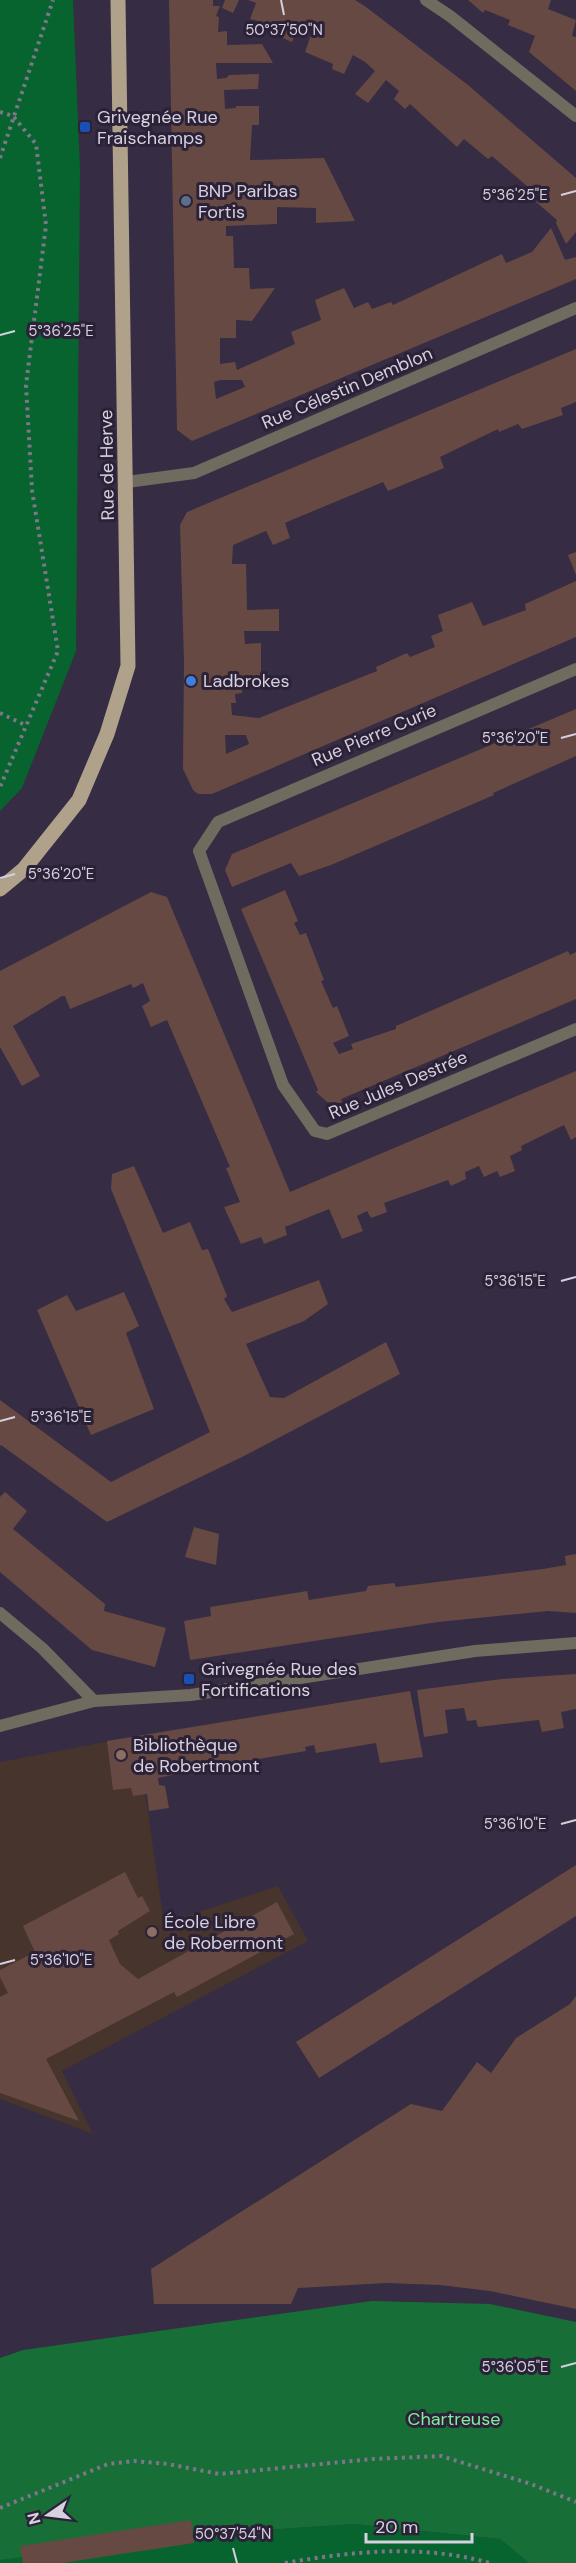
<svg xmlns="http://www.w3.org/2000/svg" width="576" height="2563" font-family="'DM Sans',sans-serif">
  <rect width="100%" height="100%" fill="#362c43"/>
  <path fill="#47342d" d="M 137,1736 L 164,1923 L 278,1886 L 308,1941 L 62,2071 L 93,2134 L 0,2099 L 0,1762 Z"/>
  <g fill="#07642e">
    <path d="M 0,0 L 73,0 L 80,169 L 76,651 L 22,788 L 0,811 Z"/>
    <path d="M 355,2524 L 500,2539 L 529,2563 L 0,2563 L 0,2560 L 23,2556 L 193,2535 Z"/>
  </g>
  <path fill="#186e37" d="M 372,2301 L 490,2304 L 576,2322 L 576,2563 L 529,2563 L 500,2539 L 355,2524 L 193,2535 L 0,2560 L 0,2358 L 23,2350 Z"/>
  <g fill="#674943" fill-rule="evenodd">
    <path d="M 169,0 L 213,0 L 213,6 L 220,6 L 216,16 L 219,17 L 218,32 L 227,31 L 227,45 L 262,44 L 273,63 L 216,63 L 217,79 L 226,78 L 229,75 L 259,74 L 258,89 L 224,90 L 225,109 L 236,108 L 236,106 L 259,106 L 259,125 L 252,125 L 250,160 L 324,158 L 355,221 L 316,223 L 316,208 L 277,207 L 277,224 L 226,226 L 226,236 L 233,236 L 234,268 L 249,268 L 250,289 L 275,288 L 252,321 L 236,320 L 236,338 L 220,338 L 220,364 L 235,362 L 237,370 L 295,344 L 291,332 L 321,320 L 315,300 L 344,288 L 354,308 L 368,302 L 372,309 L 391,302 L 393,305 L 502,254 L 506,263 L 532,252 L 551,228 L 565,260 L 576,257 L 576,279 L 192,441 L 177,430 ZM 221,380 L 242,380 L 245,387 L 216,399 L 214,382 Z"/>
    <path d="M 225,0 L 239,0 L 233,13 L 222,8 Z"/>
    <path d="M 248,0 L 355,0 L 366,7 L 468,85 L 576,178 L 576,232 L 566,244 L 556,223 L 557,220 L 536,202 L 541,198 L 492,156 L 488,159 L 464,139 L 457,147 L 410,104 L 405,109 L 394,99 L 399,91 L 386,80 L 368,103 L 355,94 L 375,71 L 365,62 L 353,55 L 344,74 L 332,69 L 333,64 L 305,52 L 313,29 L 300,24 L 292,42 L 278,36 L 281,27 L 250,19 L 256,3 Z"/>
    <path d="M 468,0 L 551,0 L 548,9 L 576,20 L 572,36 L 576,37 L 576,91 L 529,52 L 535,36 L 508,25 L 510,20 L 485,10 L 483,13 Z"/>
    <path d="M 576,349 L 576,402 L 561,408 L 563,415 L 522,429 L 518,424 L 499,432 L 498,429 L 440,457 L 444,468 L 388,491 L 383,482 L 294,519 L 285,523 L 290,538 L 273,545 L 266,531 L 233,545 L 232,564 L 246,564 L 247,610 L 279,609 L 279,631 L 244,631 L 245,644 L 261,643 L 261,678 L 242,678 L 242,693 L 235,694 L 236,703 L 231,703 L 232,715 L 259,718 L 377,671 L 376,667 L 407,653 L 410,657 L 435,647 L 431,636 L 443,631 L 438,615 L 472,602 L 483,626 L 526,610 L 525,604 L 576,581 L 576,637 L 212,794 L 198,794 L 193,790 L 183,769 L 184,662 L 180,525 L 187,512 ZM 225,735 L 246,735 L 249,744 L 226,754 Z"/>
    <path d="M 576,552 L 576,575 L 568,555 Z"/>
    <path d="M 576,709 L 576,756 L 493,793 L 494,795 L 331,865 L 299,876 L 291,863 L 232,887 L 225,870 L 232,854 Z"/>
    <path d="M 285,890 L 298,921 L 294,923 L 300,935 L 306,933 L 324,980 L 321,981 L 333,1008 L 337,1006 L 349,1036 L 333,1043 L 339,1054 L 353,1049 L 351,1044 L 396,1029 L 396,1026 L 568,951 L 570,955 L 576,952 L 576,999 L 341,1099 L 342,1103 L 327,1102 L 316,1092 L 318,1090 L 241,909 Z"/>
    <path d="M 151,892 L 167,897 L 290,1192 L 576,1071 L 576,1137 L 571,1140 L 564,1125 L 521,1146 L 522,1150 L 510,1156 L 515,1171 L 500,1177 L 497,1171 L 484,1177 L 479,1166 L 465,1172 L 466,1179 L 451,1186 L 448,1180 L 384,1203 L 387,1212 L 371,1218 L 367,1211 L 357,1216 L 363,1231 L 342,1239 L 329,1209 L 285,1227 L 287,1235 L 264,1244 L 261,1237 L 241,1244 L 224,1207 L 240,1202 L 226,1168 L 230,1167 L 167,1020 L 151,1027 L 142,1006 L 150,1001 L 143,983 L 133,988 L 131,984 L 70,1009 L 65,996 L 62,996 L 13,1026 L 40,1076 L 22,1086 L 0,1047 L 0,971 Z"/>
    <path d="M 134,1166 L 163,1233 L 190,1222 L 202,1250 L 208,1249 L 227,1296 L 224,1299 L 232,1312 L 319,1280 L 328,1304 L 304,1321 L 246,1344 L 270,1397 L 284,1398 L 386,1342 L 400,1374 L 242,1457 L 107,1522 L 1,1445 L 0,1446 L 0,1400 L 111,1482 L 210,1432 L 111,1189 L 112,1174 Z"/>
    <path d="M 124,1292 L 139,1326 L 126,1333 L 154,1409 L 91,1435 L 37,1310 L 67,1295 L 76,1311 Z"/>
    <path d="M 5,1492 L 27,1511 L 13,1529 L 105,1604 L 104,1611 L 166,1628 L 155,1667 L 92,1650 L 0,1572 L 0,1497 Z"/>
    <path d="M 194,1527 L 219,1534 L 216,1565 L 185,1557 Z"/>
    <path d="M 576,1554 L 576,1613 L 548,1611 L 438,1622 L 190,1660 L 184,1621 L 211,1616 L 210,1607 L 307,1591 L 309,1600 L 366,1591 L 368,1586 L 394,1583 L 396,1587 L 543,1569 L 566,1565 L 565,1556 Z"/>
    <path d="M 576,1674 L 576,1709 L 561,1712 L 564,1728 L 542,1732 L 539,1720 L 478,1727 L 476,1720 L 467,1721 L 464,1708 L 445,1710 L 448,1733 L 424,1737 L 417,1690 L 502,1679 Z"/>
    <path d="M 410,1691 L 423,1757 L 380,1763 L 376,1743 L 316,1753 L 314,1745 L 305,1747 L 306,1751 L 204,1768 L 158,1778 L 159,1785 L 165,1786 L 169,1808 L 149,1811 L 147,1794 L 133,1796 L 131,1788 L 113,1790 L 107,1741 Z"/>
    <path d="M 576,1865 L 576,1916 L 319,2078 L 296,2042 Z"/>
    <path d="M 125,1872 L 138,1898 L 142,1896 L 150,1911 L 118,1931 L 119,1934 L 109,1940 L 120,1964 L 138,1979 L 277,1902 L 294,1934 L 177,1997 L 174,1992 L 46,2059 L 79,2121 L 0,2093 L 0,1997 L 8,1993 L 0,1977 L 0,1970 L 35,1952 L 23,1926 Z"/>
    <path d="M 576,1996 L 576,2309 L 490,2291 L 440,2285 L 386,2283 L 298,2288 L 291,2304 L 154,2304 L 151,2269 L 411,2104 L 442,2111 L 477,2062 L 491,2073 L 516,2038 L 570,2004 Z"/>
    <path d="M 191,2520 L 194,2543 L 62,2563 L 23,2563 L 20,2546 Z"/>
  </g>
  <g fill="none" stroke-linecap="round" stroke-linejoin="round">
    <g stroke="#7e768a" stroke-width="4" stroke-dasharray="3 4.5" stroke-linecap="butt">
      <path d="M 0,112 L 13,116 L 36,144 L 46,225 L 26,385 L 32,490 L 58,651 L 0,787"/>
      <path d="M 0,158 L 53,0"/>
      <path d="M 0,713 L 27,726"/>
      <path d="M 0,2508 L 108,2464 L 134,2461 L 168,2464 L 219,2474 L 372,2459 L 441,2456 L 531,2484 L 576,2502"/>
      <path d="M 285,2563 C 355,2551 421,2544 490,2563"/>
    </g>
    <g stroke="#716a5f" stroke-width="12">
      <path d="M 426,0 L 450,16 L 576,116"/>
      <path d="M 127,482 L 194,473 L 576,308"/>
      <path d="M 576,669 L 218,822 L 199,851 L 283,1085 L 315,1131 L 327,1134 L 576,1029"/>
      <path d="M 0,1613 L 42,1648 L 94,1701"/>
      <path d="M 0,1726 L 94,1701 L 191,1695 L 475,1651 L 576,1643"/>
    </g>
    <path stroke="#afa18a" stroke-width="15" d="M 0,889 L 24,869 L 79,800 L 107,734 L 128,666 L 118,0"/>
  </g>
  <path fill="none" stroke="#d6d0df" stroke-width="2" d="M 281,0 L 284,15M 561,195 L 576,191M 0,335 L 15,331M 561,738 L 576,734M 0,878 L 15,874M 561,1281 L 576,1277M 0,1421 L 15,1417M 561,1824 L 576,1820M 0,1964 L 15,1960M 561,2367 L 576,2363M 233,2548 L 237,2563"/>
  <g fill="#1a4fb4" stroke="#2c2238" stroke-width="2">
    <rect x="79" y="121" width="12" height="12" rx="3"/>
    <rect x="183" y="1673" width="12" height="12" rx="3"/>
  </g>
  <circle fill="#5c6f8a" stroke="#2c2238" stroke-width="2" cx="186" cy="201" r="6"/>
  <circle fill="#3f7fe0" stroke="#2c2238" stroke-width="2" cx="191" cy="681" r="6"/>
  <g fill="#8d6e63" stroke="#2c2238" stroke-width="2">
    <circle cx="121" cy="1755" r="6"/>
    <circle cx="152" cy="1932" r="6"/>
  </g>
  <g text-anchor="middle" stroke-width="6" stroke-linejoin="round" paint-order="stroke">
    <g font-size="18" fill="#d6d0df" stroke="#2c2238" text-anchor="start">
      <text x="97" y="123">Grivegnée Rue<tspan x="97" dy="21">Fraischamps</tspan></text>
      <text x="198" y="197">BNP Paribas<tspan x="198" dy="21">Fortis</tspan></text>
      <text x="203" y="687">Ladbrokes</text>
      <text x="201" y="1675">Grivegnée Rue des<tspan x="201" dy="21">Fortifications</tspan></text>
      <text x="133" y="1751">Bibliothèque<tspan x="133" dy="21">de Robertmont</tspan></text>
      <text x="164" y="1928">École Libre<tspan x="164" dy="21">de Robermont</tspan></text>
    </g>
    <g font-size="18" fill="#d6d0df" stroke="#2c2238">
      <text transform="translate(347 388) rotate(-23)" y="6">Rue Célestin Demblon</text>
      <text transform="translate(107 465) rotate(-91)" y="6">Rue de Herve</text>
      <text transform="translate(374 735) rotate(-23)" y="6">Rue Pierre Curie</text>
      <text transform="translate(398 1085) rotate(-23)" y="6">Rue Jules Destrée</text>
    </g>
    <g font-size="18" fill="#83ed9e" stroke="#2c2238">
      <text x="454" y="2425">Chartreuse</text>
    </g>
  </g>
  <g font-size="15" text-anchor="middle" fill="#d6d0df" stroke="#2c2238" stroke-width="6" stroke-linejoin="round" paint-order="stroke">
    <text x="284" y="35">50°37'50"N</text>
    <text x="515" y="200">5°36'25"E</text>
    <text x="61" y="336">5°36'25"E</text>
    <text x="515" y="743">5°36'20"E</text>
    <text x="61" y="879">5°36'20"E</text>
    <text x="515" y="1286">5°36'15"E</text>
    <text x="61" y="1422">5°36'15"E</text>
    <text x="515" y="1829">5°36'10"E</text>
    <text x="61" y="1965">5°36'10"E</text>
    <text x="515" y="2372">5°36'05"E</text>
    <text x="233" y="2539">50°37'54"N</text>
  </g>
  <g transform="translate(48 2515) rotate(256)" stroke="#2c2238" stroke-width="4.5" paint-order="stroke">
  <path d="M0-4.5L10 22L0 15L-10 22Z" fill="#d6d0df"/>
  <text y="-9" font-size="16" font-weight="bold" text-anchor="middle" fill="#d6d0df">N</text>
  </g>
  <path d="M366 2533v9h106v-9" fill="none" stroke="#d6d0df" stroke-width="3"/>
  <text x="375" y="2533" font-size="18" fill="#d6d0df" stroke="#2c2238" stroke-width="4.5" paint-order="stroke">20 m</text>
</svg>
